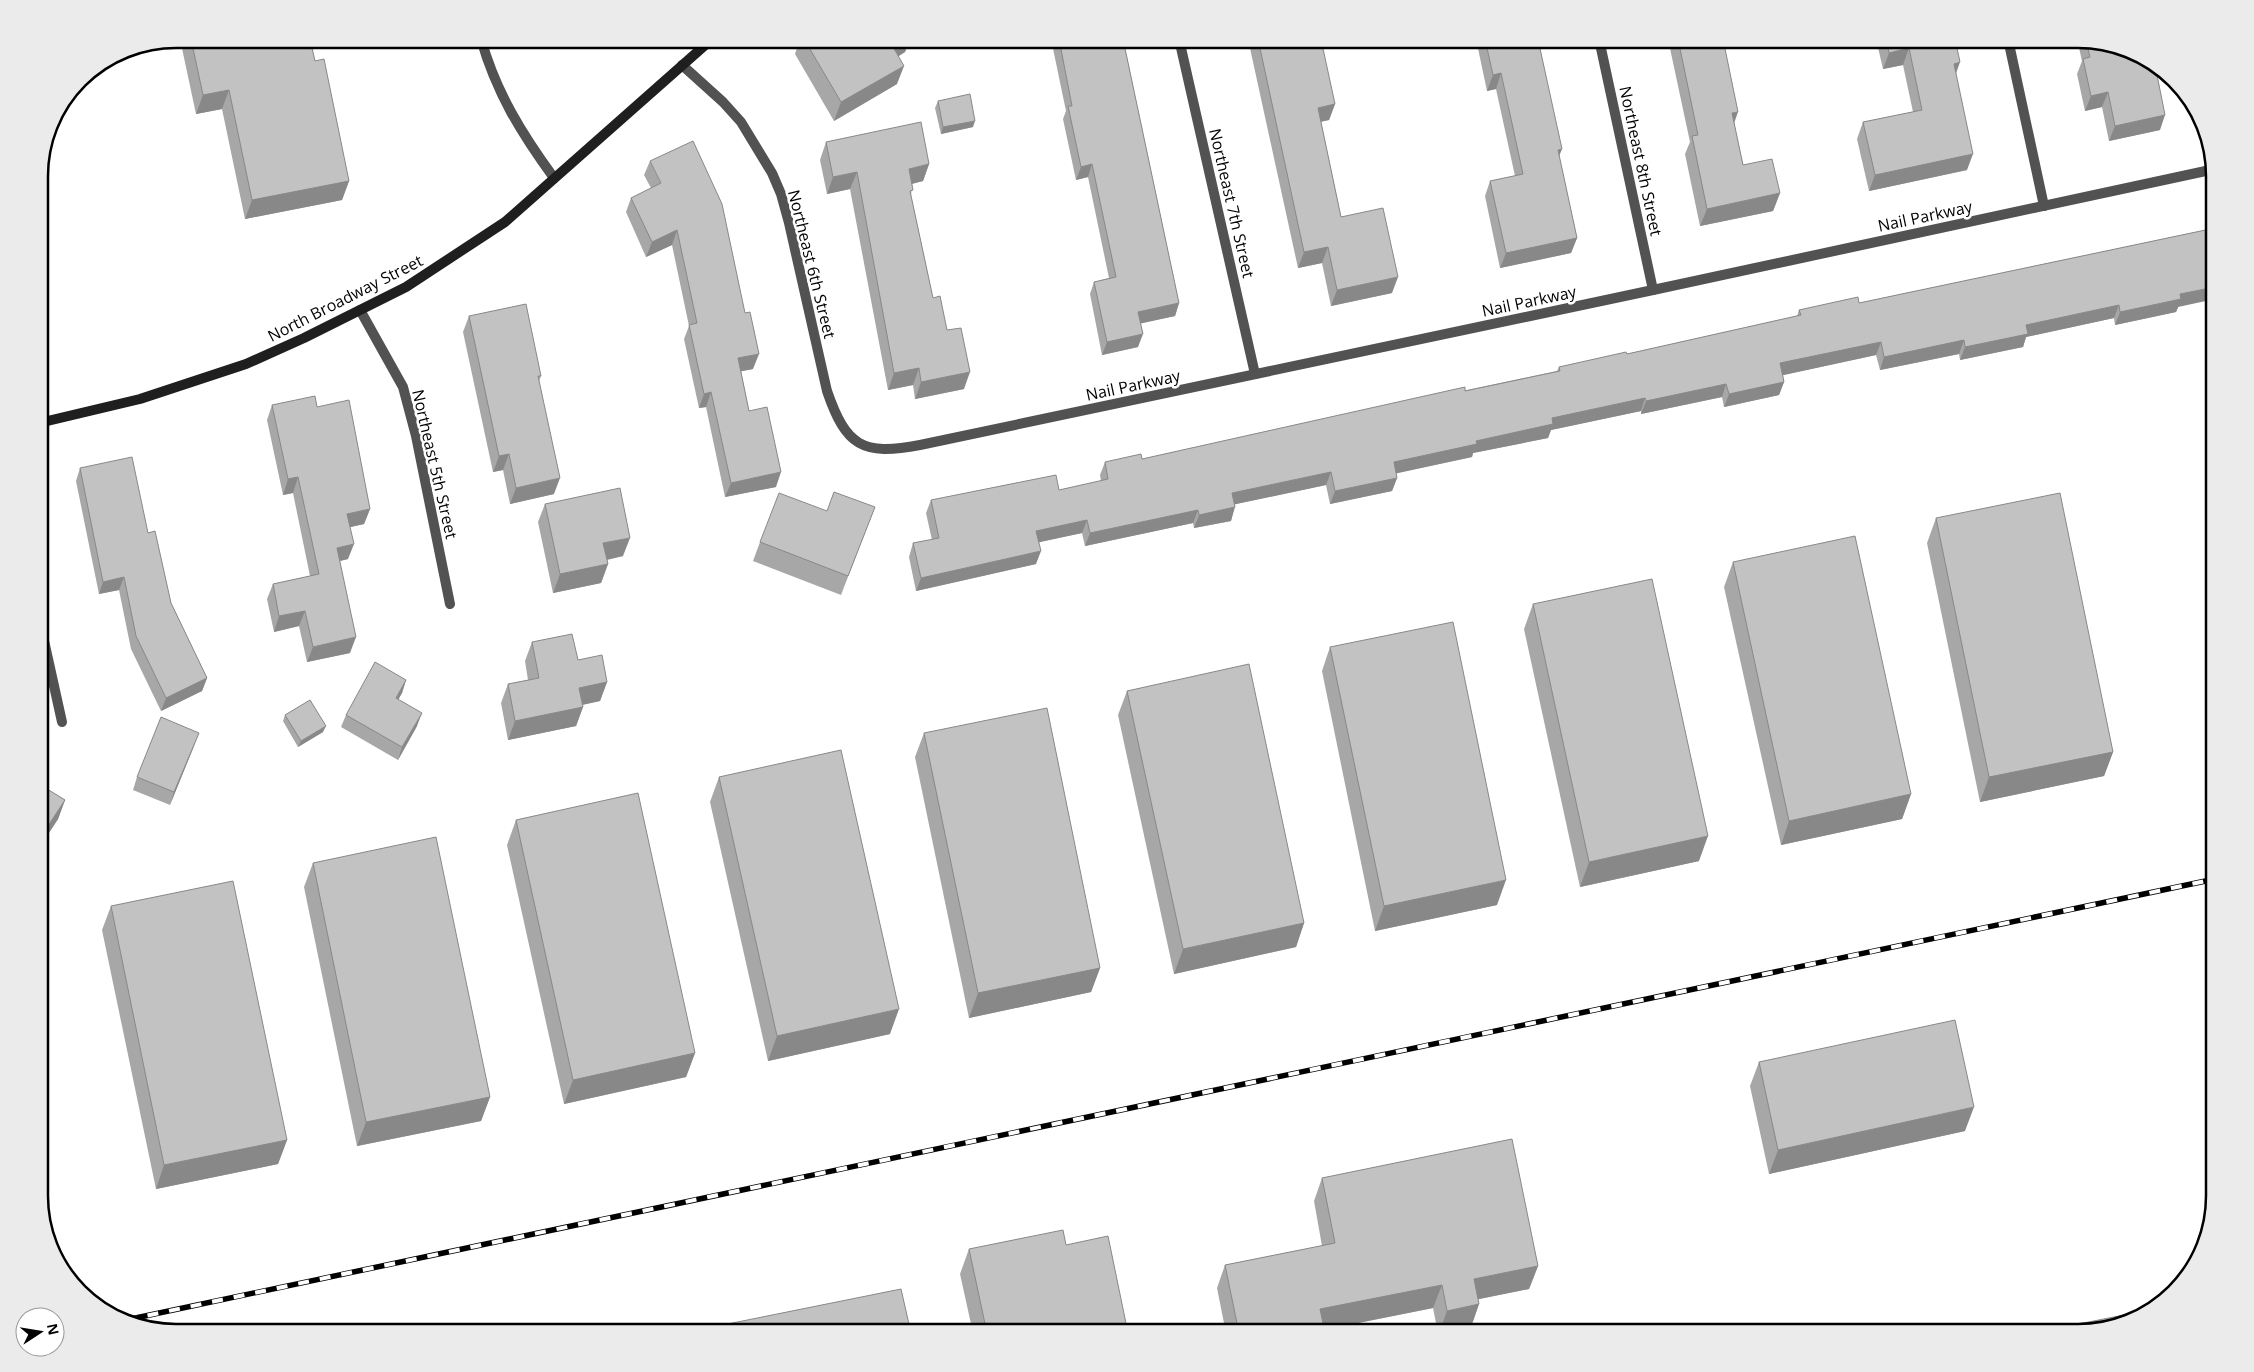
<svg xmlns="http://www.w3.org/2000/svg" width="2254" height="1372" font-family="'Open Sans',sans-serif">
  <rect width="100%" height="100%" fill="#fff"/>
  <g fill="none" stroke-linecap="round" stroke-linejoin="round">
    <g stroke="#525252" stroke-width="10">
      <path d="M 1179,39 L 1255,374"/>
      <path d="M 1599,39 L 1653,290"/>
      <path d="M 2008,39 L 2044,206"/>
      <path d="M 682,65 L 723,102 L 741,122 L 772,173 L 781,194 L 789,223 L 827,391 C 846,446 862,456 920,445 L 1653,290 L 2215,169"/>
      <path d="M 360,310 L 403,387 L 416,436 L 450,604"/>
      <path d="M 39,618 L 62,722"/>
    </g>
    <path stroke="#525252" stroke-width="10" d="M 481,39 C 496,92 521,133 554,178"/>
    <path stroke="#1f1f1f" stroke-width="10" d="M 39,423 L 140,399 L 246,364 L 304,338 L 406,287 L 505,222 L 712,39"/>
    <defs>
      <path id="rail" d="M 126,1320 L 2215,879"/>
    </defs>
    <use href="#rail" stroke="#000" stroke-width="5.5"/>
    <use href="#rail" stroke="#fff" stroke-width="4" stroke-dasharray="11" stroke-linecap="butt"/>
  </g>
  <g fill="#a7a7a7">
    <path d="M 180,39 L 310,39 L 315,61 L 349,181 L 342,200 L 245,219 L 222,109 L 196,114 Z"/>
    <path d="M 800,39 L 910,39 L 905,52 L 899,56 L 897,84 L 834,121 L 795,54 Z"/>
    <path d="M 1051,39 L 1123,39 L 1179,303 L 1175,316 L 1141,323 L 1138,347 L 1102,355 L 1090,294 L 1094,282 L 1109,278 L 1088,177 L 1076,180 L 1063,119 L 1066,111 Z"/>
    <path d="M 1248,39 L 1316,39 L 1335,104 L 1329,120 L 1321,122 L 1341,217 L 1392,293 L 1331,306 L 1322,263 L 1298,268 Z"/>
    <path d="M 1476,39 L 1540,39 L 1541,44 L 1540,47 L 1559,156 L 1577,238 L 1571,253 L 1500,268 L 1485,196 L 1490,181 L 1515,176 L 1496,89 L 1487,91 Z"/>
    <path d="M 1668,39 L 1739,39 L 1738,42 L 1724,45 L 1734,123 L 1743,165 L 1780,193 L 1773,211 L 1700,226 L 1685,154 L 1690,142 Z"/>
    <path d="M 1876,39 L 1955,39 L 1956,74 L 1967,170 L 1869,191 L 1857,139 L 1863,122 L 1913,112 L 1903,65 L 1883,69 Z"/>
    <path d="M 2077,39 L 2147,57 L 2160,130 L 2109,141 L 2102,107 L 2085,111 L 2077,74 L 2082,61 Z"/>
    <path d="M 938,101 L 973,127 L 941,134 L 935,108 Z"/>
    <path d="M 826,142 L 929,164 L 923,181 L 912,184 L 911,196 L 933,298 L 947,330 L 964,389 L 915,399 L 913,385 L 888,390 L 850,189 L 827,194 L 820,160 Z"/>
    <path d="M 650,161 L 753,369 L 741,371 L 749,411 L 776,487 L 725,497 L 706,407 L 699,408 L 684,339 L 689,326 L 672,245 L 646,257 L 626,212 L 631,198 L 651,188 L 644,175 Z"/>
    <path d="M 2215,228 L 2176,312 L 2115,325 L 2114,318 L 2026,337 L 2023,347 L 1960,360 L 1959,354 L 1880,370 L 1876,355 L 1783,375 L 1784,382 L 1779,395 L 1724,407 L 1722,397 L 1641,414 L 1641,411 L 1551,430 L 1548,438 L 1473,453 L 1472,457 L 1396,473 L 1397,478 L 1392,491 L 1330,504 L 1326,485 L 1235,504 L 1231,521 L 1194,528 L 1193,523 L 1085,546 L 1082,533 L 1039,542 L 1036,564 L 916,591 L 909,557 L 913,543 L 932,540 L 926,513 L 931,500 L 1059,490 L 1101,481 L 1100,475 L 1105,462 L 1142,459 L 1557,371 L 1559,367 L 1627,354 L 1797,316 L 1799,310 L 1859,303 Z"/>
    <path d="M 469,316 L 541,376 L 539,381 L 554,494 L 510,504 L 503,470 L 493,472 L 463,332 Z"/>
    <path d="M 272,405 L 317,407 L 370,509 L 364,524 L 350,527 L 348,559 L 340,561 L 350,653 L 307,662 L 299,626 L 274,632 L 267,599 L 273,584 L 310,576 L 293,493 L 283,495 L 267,420 Z"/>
    <path d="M 80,468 L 148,533 L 171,603 L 207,678 L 202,691 L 161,711 L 131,649 L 119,590 L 99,594 L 76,481 Z"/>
    <path d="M 545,504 L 623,556 L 607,560 L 608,564 L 601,583 L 553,593 L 538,522 Z"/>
    <path d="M 875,507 L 841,595 L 753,561 L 760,542 L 827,511 Z"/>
    <path d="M 1936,518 L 2113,752 L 2104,776 L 1980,802 L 1927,543 Z"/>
    <path d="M 1733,562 L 1911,794 L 1902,819 L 1781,845 L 1724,587 Z"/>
    <path d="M 1533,604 L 1699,861 L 1580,887 L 1524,629 Z"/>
    <path d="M 532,642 L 607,682 L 600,701 L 582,705 L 583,707 L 576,726 L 508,740 L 501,703 L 508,684 L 528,680 L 525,661 Z"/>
    <path d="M 1330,647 L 1497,905 L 1375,931 L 1322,671 Z"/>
    <path d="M 406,680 L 402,693 L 398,699 L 417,726 L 398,760 L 341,727 L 346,715 Z"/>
    <path d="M 1127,691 L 1304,923 L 1296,947 L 1174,974 L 1118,715 Z"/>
    <path d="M 285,715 L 323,732 L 298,747 L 283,721 Z"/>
    <path d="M 924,733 L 1100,968 L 1091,992 L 969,1018 L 915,757 Z"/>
    <path d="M 194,746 L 170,805 L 133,790 L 137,777 Z"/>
    <path d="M 719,777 L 890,1034 L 768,1061 L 710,802 Z"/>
    <path d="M 39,784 L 65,800 L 58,819 L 39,848 Z"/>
    <path d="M 516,820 L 695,1053 L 686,1077 L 564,1104 L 507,845 Z"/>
    <path d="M 313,863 L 490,1097 L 481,1121 L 357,1146 L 304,887 Z"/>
    <path d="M 111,906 L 287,1140 L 278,1164 L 156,1189 L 102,930 Z"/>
    <path d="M 1759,1062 L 1965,1131 L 1769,1174 L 1750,1086 Z"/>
    <path d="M 1322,1178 L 1538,1266 L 1529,1289 L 1478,1299 L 1479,1304 L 1471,1327 L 1441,1333 L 1438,1333 L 1433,1308 L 1324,1330 L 1325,1333 L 1226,1333 L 1217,1288 L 1225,1265 L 1322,1246 L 1314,1201 Z"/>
    <path d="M 1066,1245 L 1128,1333 L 973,1333 L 960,1274 L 969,1249 Z"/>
  </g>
  <g fill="#888">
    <path d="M 903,39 L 910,39 L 905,52 L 885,64 L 892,45 Z"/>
    <path d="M 1718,39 L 1739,39 L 1738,42 L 1714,47 Z"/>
    <path d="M 1909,48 L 1903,65 L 1883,69 L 1889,53 Z"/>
    <path d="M 1960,62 L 1954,79 L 1954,64 Z"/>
    <path d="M 904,66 L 897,84 L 834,121 L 841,102 Z"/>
    <path d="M 1501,73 L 1496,89 L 1487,91 L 1493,75 Z"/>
    <path d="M 229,90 L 222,109 L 196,114 L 203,95 Z"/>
    <path d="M 2108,92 L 2102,107 L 2085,111 L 2091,96 Z"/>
    <path d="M 1335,104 L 1329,120 L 1312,123 L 1318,108 Z"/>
    <path d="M 1738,112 L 1732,129 L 1732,113 Z"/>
    <path d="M 2165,115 L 2160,130 L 2109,141 L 2115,126 Z"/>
    <path d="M 975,121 L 973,127 L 941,134 L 943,127 Z"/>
    <path d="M 1562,149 L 1556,164 L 1558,150 Z"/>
    <path d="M 1973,154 L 1967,170 L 1869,191 L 1875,175 Z"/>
    <path d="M 929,164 L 923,181 L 903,186 L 909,169 Z"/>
    <path d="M 1092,164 L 1088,177 L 1076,180 L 1081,167 Z"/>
    <path d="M 857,172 L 850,189 L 827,194 L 833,177 Z"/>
    <path d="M 349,181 L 342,200 L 245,219 L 252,200 Z"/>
    <path d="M 1780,193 L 1773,211 L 1700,226 L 1707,209 Z"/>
    <path d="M 677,230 L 672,245 L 646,257 L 652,242 Z"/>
    <path d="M 1577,238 L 1571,253 L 1500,268 L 1506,253 Z"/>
    <path d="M 1328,247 L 1322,263 L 1298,268 L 1304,252 Z"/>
    <path d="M 1398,277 L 1392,293 L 1331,306 L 1337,290 Z"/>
    <path d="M 2215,287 L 2215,299 L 2178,307 L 2176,312 L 2115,325 L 2120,312 L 2180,294 Z"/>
    <path d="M 1179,303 L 1175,316 L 1134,325 L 1138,312 Z"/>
    <path d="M 2119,305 L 2114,318 L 2026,337 L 2023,347 L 1960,360 L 1965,347 L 2026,325 Z"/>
    <path d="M 1143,334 L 1138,347 L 1102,355 L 1107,342 Z"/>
    <path d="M 1964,340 L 1959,354 L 1880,370 L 1884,357 Z"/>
    <path d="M 1881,342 L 1876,355 L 1775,377 L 1780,363 Z"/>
    <path d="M 759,354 L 753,369 L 733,373 L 738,358 Z"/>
    <path d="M 919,368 L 913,385 L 888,390 L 894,373 Z"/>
    <path d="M 970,372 L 964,389 L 915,399 L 921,382 Z"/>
    <path d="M 1784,382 L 1779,395 L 1724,407 L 1729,394 Z"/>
    <path d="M 1726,384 L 1722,397 L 1641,414 L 1646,401 Z"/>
    <path d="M 711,392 L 706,407 L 699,408 L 704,394 Z"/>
    <path d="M 1645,398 L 1641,411 L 1551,430 L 1548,438 L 1473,453 L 1472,457 L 1389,475 L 1394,462 L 1476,441 L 1552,418 Z"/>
    <path d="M 509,454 L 503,470 L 493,472 L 499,456 Z"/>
    <path d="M 781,472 L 776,487 L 725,497 L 731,483 Z"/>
    <path d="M 1331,472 L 1326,485 L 1227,506 L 1232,493 Z"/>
    <path d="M 298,477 L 293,493 L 283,495 L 288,479 Z"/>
    <path d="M 560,478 L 554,494 L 510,504 L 516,488 Z"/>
    <path d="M 1397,478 L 1392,491 L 1330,504 L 1335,491 Z"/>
    <path d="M 1235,507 L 1231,521 L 1194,528 L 1199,515 Z"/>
    <path d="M 370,509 L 364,524 L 342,529 L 347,514 Z"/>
    <path d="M 1198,510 L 1193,523 L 1085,546 L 1090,533 Z"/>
    <path d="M 1087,520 L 1082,533 L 1031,544 L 1036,531 Z"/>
    <path d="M 630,538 L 623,556 L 596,562 L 603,543 Z"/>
    <path d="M 354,544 L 348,559 L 331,563 L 337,548 Z"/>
    <path d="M 1041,551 L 1036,564 L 916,591 L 921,578 Z"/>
    <path d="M 608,564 L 601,583 L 553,593 L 560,574 Z"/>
    <path d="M 124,577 L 119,590 L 99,594 L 103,582 Z"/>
    <path d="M 305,611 L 299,626 L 274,632 L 279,616 Z"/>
    <path d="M 356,637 L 350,653 L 307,662 L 313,647 Z"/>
    <path d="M 207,678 L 202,691 L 161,711 L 166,698 Z"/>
    <path d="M 406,680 L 402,693 L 392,711 L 396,698 Z"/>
    <path d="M 607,682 L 600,701 L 572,707 L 579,688 Z"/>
    <path d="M 583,707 L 576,726 L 508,740 L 515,721 Z"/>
    <path d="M 422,713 L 417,726 L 398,760 L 402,747 Z"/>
    <path d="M 326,726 L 323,732 L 298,747 L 301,741 Z"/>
    <path d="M 199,733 L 194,746 L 170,805 L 174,792 Z"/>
    <path d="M 2113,752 L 2104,776 L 1980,802 L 1989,777 Z"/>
    <path d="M 1911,794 L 1902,819 L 1781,845 L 1789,821 Z"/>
    <path d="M 65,800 L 58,819 L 39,848 L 46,829 Z"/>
    <path d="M 1708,836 L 1699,861 L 1580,887 L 1589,862 Z"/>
    <path d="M 1506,880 L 1497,905 L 1375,931 L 1384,906 Z"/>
    <path d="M 1304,923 L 1296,947 L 1174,974 L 1183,949 Z"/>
    <path d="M 1100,968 L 1091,992 L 969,1018 L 978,993 Z"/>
    <path d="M 899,1009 L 890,1034 L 768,1061 L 777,1036 Z"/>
    <path d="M 695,1053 L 686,1077 L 564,1104 L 573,1080 Z"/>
    <path d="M 490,1097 L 481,1121 L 357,1146 L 366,1122 Z"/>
    <path d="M 1974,1107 L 1965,1131 L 1769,1174 L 1778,1150 Z"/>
    <path d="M 287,1140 L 278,1164 L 156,1189 L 164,1165 Z"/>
    <path d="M 1538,1266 L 1529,1289 L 1465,1302 L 1474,1279 Z"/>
    <path d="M 1442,1285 L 1433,1308 L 1312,1332 L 1320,1309 Z"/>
    <path d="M 1479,1304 L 1471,1327 L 1439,1333 L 1447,1311 Z"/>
  </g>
  <g fill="#c2c2c2" stroke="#888">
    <path d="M 191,39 L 310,39 L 315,61 L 324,59 L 349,181 L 252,200 L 229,90 L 203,95 Z"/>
    <path d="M 804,39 L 903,39 L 892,45 L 904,66 L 841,102 Z"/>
    <path d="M 1059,39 L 1123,39 L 1179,303 L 1138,312 L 1143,334 L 1107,342 L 1094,282 L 1116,277 L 1092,164 L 1081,167 L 1068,106 L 1072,106 Z"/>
    <path d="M 1258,39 L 1316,39 L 1317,45 L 1322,44 L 1335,104 L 1318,108 L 1341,217 L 1383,208 L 1398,277 L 1337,290 L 1328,247 L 1304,252 Z"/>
    <path d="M 1485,39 L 1540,39 L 1541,44 L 1539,44 L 1562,149 L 1558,150 L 1577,238 L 1506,253 L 1490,181 L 1523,174 L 1501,73 L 1493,75 Z"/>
    <path d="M 1678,39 L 1723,39 L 1738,112 L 1732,113 L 1743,165 L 1772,159 L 1780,193 L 1707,209 L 1692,136 L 1698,135 Z"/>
    <path d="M 1886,39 L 1955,39 L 1960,62 L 1954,64 L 1973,154 L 1875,175 L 1863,122 L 1922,110 L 1909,48 L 1889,53 Z"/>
    <path d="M 2086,41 L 2147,57 L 2155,65 L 2165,115 L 2115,126 L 2108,92 L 2091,96 L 2083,59 L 2090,57 Z"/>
    <path d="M 970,94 L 975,121 L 943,127 L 938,101 Z"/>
    <path d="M 921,122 L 929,164 L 909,169 L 913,190 L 910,191 L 933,298 L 940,296 L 947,330 L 961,328 L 970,372 L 921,382 L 919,368 L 894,373 L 857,172 L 833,177 L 826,142 Z"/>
    <path d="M 693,141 L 722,204 L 745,313 L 750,312 L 759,354 L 738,358 L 749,411 L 767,407 L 781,472 L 731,483 L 711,392 L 704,394 L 689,325 L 697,323 L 677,230 L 652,242 L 631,198 L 661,183 L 650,161 Z"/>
    <path d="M 2215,228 L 2215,287 L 2180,294 L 2181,299 L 2120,312 L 2119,305 L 2026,325 L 2028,334 L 1965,347 L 1964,340 L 1884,357 L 1881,342 L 1780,363 L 1784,382 L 1729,394 L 1726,384 L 1646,401 L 1645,398 L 1552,418 L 1553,424 L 1476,441 L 1477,444 L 1394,462 L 1397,478 L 1335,491 L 1331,472 L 1232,493 L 1235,507 L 1199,515 L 1198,510 L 1090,533 L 1087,520 L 1036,531 L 1041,551 L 921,578 L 913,543 L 939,538 L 931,500 L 1056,475 L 1059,490 L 1108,479 L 1105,462 L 1141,454 L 1142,459 L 1465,387 L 1465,391 L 1560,371 L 1559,367 L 1626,352 L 1627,354 L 1801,315 L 1799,310 L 1858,297 L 1859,303 Z"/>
    <path d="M 526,304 L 541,376 L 538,376 L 560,478 L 516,488 L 509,454 L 499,456 L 469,316 Z"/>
    <path d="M 315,396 L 317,407 L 349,400 L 370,509 L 347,514 L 354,544 L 337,548 L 356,637 L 313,647 L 305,611 L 279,616 L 273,584 L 319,574 L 298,477 L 288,479 L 272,405 Z"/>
    <path d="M 132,457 L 148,533 L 155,531 L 171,603 L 207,678 L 166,698 L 136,636 L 124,577 L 103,582 L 80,468 Z"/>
    <path d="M 620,488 L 630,538 L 603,543 L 608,564 L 560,574 L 545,504 Z"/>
    <path d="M 834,492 L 875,507 L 848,576 L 760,542 L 779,493 L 827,511 Z"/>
    <path d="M 2060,493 L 2113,752 L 1989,777 L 1936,518 Z"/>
    <path d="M 1855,536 L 1911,794 L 1789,821 L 1733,562 Z"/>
    <path d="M 1652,579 L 1708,836 L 1589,862 L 1533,604 Z"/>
    <path d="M 1453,622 L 1506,880 L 1384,906 L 1330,647 Z"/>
    <path d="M 572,634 L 578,660 L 602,655 L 607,682 L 579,688 L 583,707 L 515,721 L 508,684 L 539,678 L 532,642 Z"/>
    <path d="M 375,662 L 406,680 L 396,698 L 422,713 L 402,747 L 346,715 Z"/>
    <path d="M 1249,664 L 1304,923 L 1183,949 L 1127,691 Z"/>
    <path d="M 310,700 L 326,726 L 301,741 L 285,715 Z"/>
    <path d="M 1047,708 L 1100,968 L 978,993 L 924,733 Z"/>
    <path d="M 161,717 L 199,733 L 174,792 L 137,777 Z"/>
    <path d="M 841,750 L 899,1009 L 777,1036 L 719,777 Z"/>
    <path d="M 39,784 L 65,800 L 46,829 L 39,825 Z"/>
    <path d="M 638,793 L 695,1053 L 573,1080 L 516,820 Z"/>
    <path d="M 436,837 L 490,1097 L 366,1122 L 313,863 Z"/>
    <path d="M 233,881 L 287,1140 L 164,1165 L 111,906 Z"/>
    <path d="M 1955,1020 L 1974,1107 L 1778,1150 L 1759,1062 Z"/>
    <path d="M 1512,1139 L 1538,1266 L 1474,1279 L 1479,1304 L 1447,1311 L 1442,1285 L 1320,1309 L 1325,1333 L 1239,1333 L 1225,1265 L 1335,1243 L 1322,1178 Z"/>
    <path d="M 1063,1230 L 1066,1245 L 1108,1236 L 1128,1333 L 987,1333 L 969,1249 Z"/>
    <path d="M 901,1289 L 911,1333 L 683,1333 Z"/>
    <path d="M 2124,1315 L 2125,1321 L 2079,1333 L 2054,1333 L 2053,1329 Z"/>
  </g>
  <g text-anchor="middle" stroke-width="5" stroke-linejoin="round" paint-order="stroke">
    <g font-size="16" fill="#000" stroke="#fff">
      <text transform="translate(1641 161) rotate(78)" y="6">Northeast 8th Street</text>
      <text transform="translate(1232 203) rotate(77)" y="6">Northeast 7th Street</text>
      <text transform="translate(1925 216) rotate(-12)" y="6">Nail Parkway</text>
      <text transform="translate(812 264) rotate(76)" y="6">Northeast 6th Street</text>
      <text transform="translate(345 298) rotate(-27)" y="6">North Broadway Street</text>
      <text transform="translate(1529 301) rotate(-12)" y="6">Nail Parkway</text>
      <text transform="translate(1133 385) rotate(-12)" y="6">Nail Parkway</text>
      <text transform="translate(435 464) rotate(77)" y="6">Northeast 5th Street</text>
    </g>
  </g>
  <path d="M0 0H2254V1372H0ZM176 48H2078A128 128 0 0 1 2206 176V1196A128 128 0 0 1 2078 1324H176A128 128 0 0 1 48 1196V176A128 128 0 0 1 176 48Z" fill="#ebebeb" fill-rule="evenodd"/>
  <path fill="none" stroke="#000" stroke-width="2.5" d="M176 48H2078A128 128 0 0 1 2206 176V1196A128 128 0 0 1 2078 1324H176A128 128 0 0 1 48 1196V176A128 128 0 0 1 176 48Z"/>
  <g transform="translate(40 1332) rotate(78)"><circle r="24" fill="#ffffff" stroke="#999999"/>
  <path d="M0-4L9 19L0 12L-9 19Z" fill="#000000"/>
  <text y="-8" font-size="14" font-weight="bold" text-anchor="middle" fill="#000000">N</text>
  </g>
</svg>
